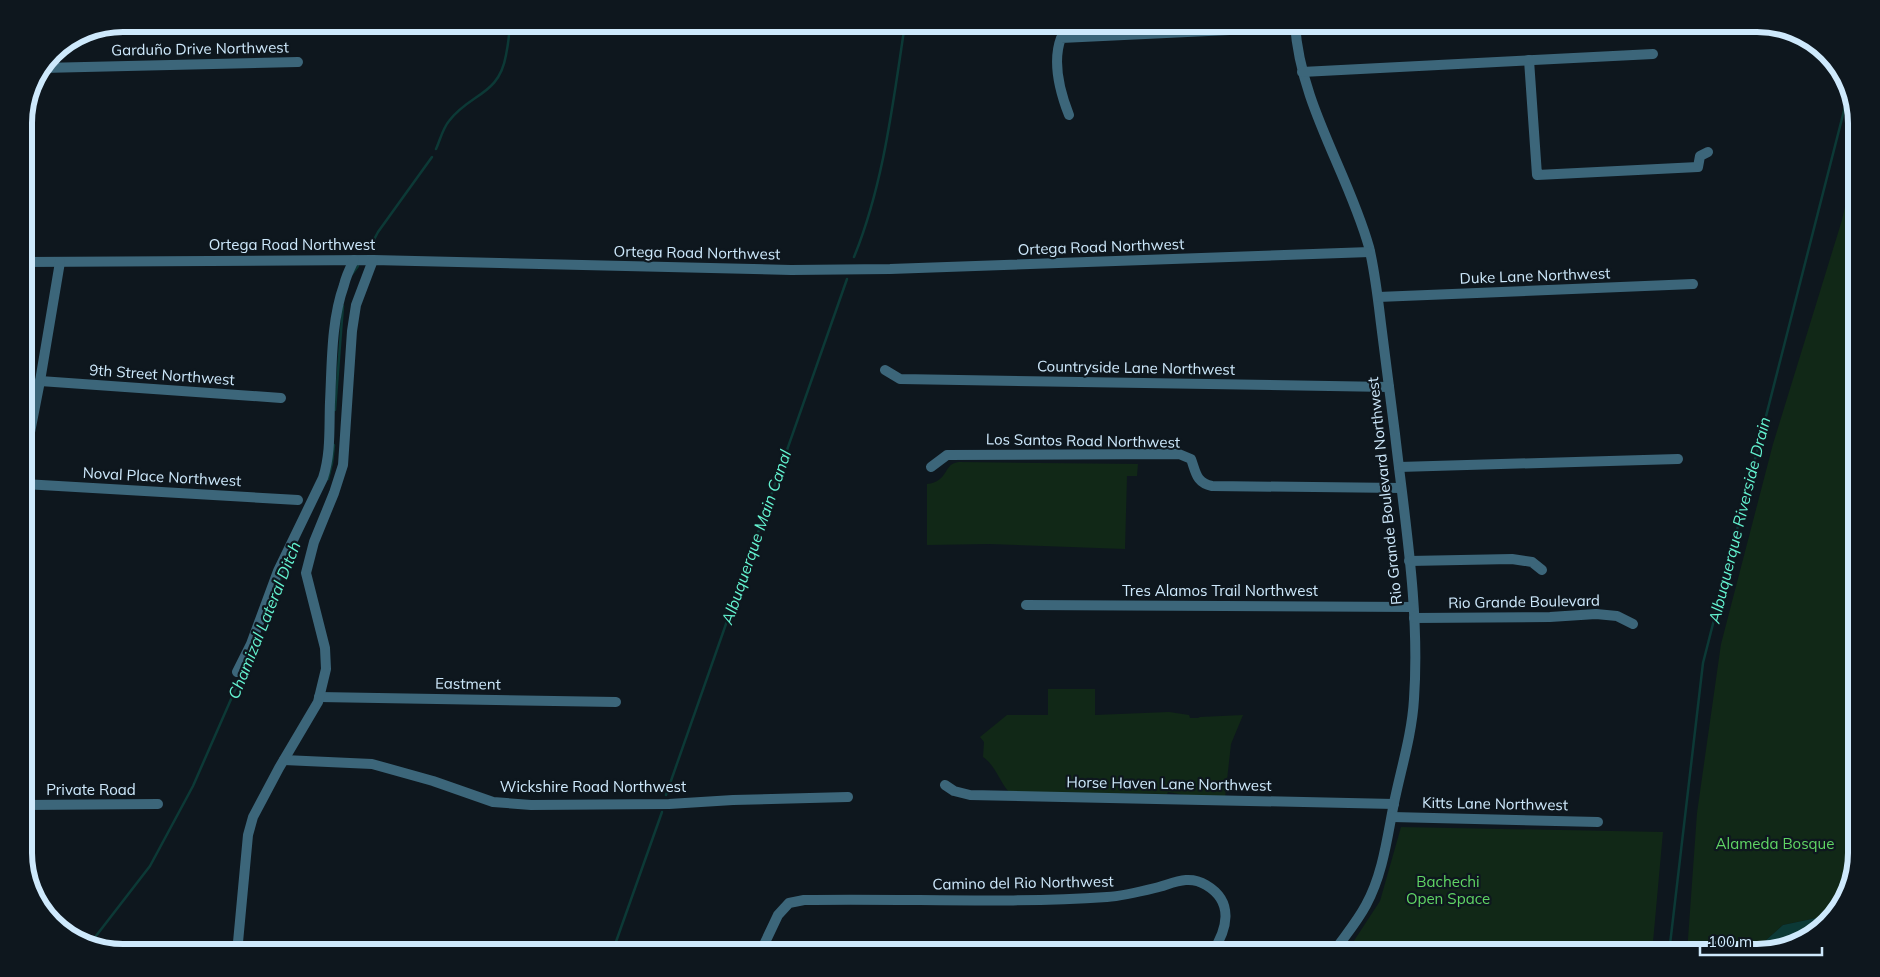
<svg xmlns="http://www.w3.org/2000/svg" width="1880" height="977" font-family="Mulish,sans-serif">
  <rect width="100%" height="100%" fill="#0e171e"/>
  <g fill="#112817">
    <path d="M 1856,158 L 1856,853 L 1846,898 L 1831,915 L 1783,925 L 1765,941 L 1756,953 L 1687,953 L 1697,813 L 1721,644 L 1773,444 L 1842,220 Z"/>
    <path d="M 959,462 L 1138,464 L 1137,476 L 1127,476 L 1125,549 L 989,544 L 927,545 L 927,484 C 949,482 943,463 959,462 Z"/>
    <path d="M 1048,689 L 1095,689 L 1095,715 L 1169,712 L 1189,715 L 1190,718 L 1198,718 L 1200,717 L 1243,715 L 1231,744 L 1225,798 L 1190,796 L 1168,792 L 1167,794 L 1009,792 C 999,781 996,766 983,757 L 984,742 L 980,737 L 1007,715 L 1048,715 Z"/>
    <path d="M 1401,827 L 1663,832 L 1652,953 L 1346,953 L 1380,901 Z"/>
  </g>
  <path fill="#0c3936" d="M 1831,915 L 1816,931 L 1791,937 L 1774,945 L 1770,949 L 1756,953 L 1765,941 L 1783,925 Z"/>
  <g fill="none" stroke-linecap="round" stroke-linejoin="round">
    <g stroke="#0c3936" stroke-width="2.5">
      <path d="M 436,149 C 440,140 443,128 449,121 C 470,93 499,96 506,55 C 508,45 510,34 509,24"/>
      <path d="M 369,249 L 378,232 L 432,157"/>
      <path d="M 854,257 C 884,183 893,102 905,24"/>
      <path d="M 352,274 L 358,266"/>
      <path d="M 335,410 L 343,306"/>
      <path d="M 328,479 L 332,463 L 334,445"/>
      <path d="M 279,583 L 284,569"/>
      <path d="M 666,795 L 847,279"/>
      <path d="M 89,945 L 150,866 L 193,786 L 246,665"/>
      <path d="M 612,953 L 662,812"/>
      <path d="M 1669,953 L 1703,663 L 1848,95"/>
    </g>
    <g stroke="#3c667a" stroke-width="10">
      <path d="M 1295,24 C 1300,104 1348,172 1369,247 C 1375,272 1378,299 1381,324 C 1386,361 1390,397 1395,434 C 1405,522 1420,611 1414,699 C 1412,734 1401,769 1394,803 C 1387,838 1383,874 1366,905 C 1357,922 1344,937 1333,953"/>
      <path d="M 1529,60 L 1537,175 L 1698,167 L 1700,156 L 1708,152"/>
      <path d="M 42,68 L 298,62"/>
      <path d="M 1302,72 L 1653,54"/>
      <path d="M 1069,115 C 1060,92 1052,62 1061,38 L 1295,27"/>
      <path d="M 24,262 L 373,260 L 791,270 L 890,269 L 1370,252"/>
      <path d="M 1378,297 L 1693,284"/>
      <path d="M 885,370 L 900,379 L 1389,387"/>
      <path d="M 40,381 L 281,398"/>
      <path d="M 24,463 L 40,381 L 60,262"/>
      <path d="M 931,467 L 947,455 L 1179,454 L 1191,459 C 1196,472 1196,483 1212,486 L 1401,488"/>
      <path d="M 1399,467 L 1678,459"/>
      <path d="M 24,484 L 298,500"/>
      <path d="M 1409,561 L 1512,559 L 1532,562 L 1542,570"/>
      <path d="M 1026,605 L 1413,607"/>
      <path d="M 1414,618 L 1550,617 L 1596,614 L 1617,616 L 1633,624"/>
      <path d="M 237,672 L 251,644 L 278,571 L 323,478 C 331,453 329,428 330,402 C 332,364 331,321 344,285 C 346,276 350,268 354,260"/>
      <path d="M 319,697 L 616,702"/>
      <path d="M 284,760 L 372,764 L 433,781 L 493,802 L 531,805 L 669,804 L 733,800 L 848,797"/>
      <path d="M 945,785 L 954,791 L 970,795 L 1394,804"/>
      <path d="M 24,805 L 158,804"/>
      <path d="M 1392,817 L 1598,822"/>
      <path d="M 237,953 L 248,835 L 253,817 L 279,768 L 318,702 L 326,669 L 325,648 L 306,573 L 314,542 L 334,493 L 343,465 L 352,331 L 356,305 L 373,260"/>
      <path d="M 760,953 L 778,915 L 789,903 L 804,900 C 905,898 1006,904 1107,897 C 1123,896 1139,892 1155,888 C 1172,884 1188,874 1206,885 C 1235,902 1227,930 1212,953"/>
    </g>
  </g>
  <g text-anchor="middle" stroke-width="4.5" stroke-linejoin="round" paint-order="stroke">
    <g font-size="15" fill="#cee9fc" stroke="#0e171e">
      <text transform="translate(200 49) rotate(-1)" y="5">Garduño Drive Northwest</text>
      <text x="292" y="250">Ortega Road Northwest</text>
      <text transform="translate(1101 247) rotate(-2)" y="5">Ortega Road Northwest</text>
      <text transform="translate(697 253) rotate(1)" y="5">Ortega Road Northwest</text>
      <text transform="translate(1535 276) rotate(-2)" y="5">Duke Lane Northwest</text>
      <text transform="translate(1136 368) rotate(1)" y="5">Countryside Lane Northwest</text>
      <text transform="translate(162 375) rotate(4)" y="5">9th Street Northwest</text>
      <text transform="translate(1083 441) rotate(1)" y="5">Los Santos Road Northwest</text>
      <text transform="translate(162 477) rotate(3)" y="5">Noval Place Northwest</text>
      <text transform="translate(1385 491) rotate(-96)" y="5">Rio Grande Boulevard Northwest</text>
      <text x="1220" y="596">Tres Alamos Trail Northwest</text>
      <text transform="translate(1524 602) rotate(-1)" y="5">Rio Grande Boulevard</text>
      <text transform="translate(468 684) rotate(1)" y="5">Eastment</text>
      <text transform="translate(1169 784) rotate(1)" y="5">Horse Haven Lane Northwest</text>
      <text x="593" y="792">Wickshire Road Northwest</text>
      <text x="91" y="795">Private Road</text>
      <text transform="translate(1495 804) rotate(1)" y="5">Kitts Lane Northwest</text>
      <text transform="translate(1023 883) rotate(-1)" y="5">Camino del Rio Northwest</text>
    </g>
    <g font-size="15" fill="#60d665" stroke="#0e171e">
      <text x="1775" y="849">Alameda Bosque</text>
      <text x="1448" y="887">Bachechi<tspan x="1448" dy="17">Open Space</tspan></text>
    </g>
    <g font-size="16" font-style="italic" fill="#64f4d1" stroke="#0e171e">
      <text transform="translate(1739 520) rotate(-76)" y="6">Albuquerque Riverside Drain</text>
      <text transform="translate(756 537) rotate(-71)" y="6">Albuquerque Main Canal</text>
      <text transform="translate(264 620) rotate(-68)" y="6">Chamizal Lateral Ditch</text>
    </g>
  </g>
  <path d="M0 0H1880V977H0ZM123 32H1757A91 91 0 0 1 1848 123V853A91 91 0 0 1 1757 944H123A91 91 0 0 1 32 853V123A91 91 0 0 1 123 32Z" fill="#0e171e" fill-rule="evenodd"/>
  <path fill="none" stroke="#cee9fc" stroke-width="6" d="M123 32H1757A91 91 0 0 1 1848 123V853A91 91 0 0 1 1757 944H123A91 91 0 0 1 32 853V123A91 91 0 0 1 123 32Z"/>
  <path d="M1700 947v8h122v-8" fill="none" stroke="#cee9fc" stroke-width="2.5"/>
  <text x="1708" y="947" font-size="15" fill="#cee9fc" stroke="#0e171e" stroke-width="4" paint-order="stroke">100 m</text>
</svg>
